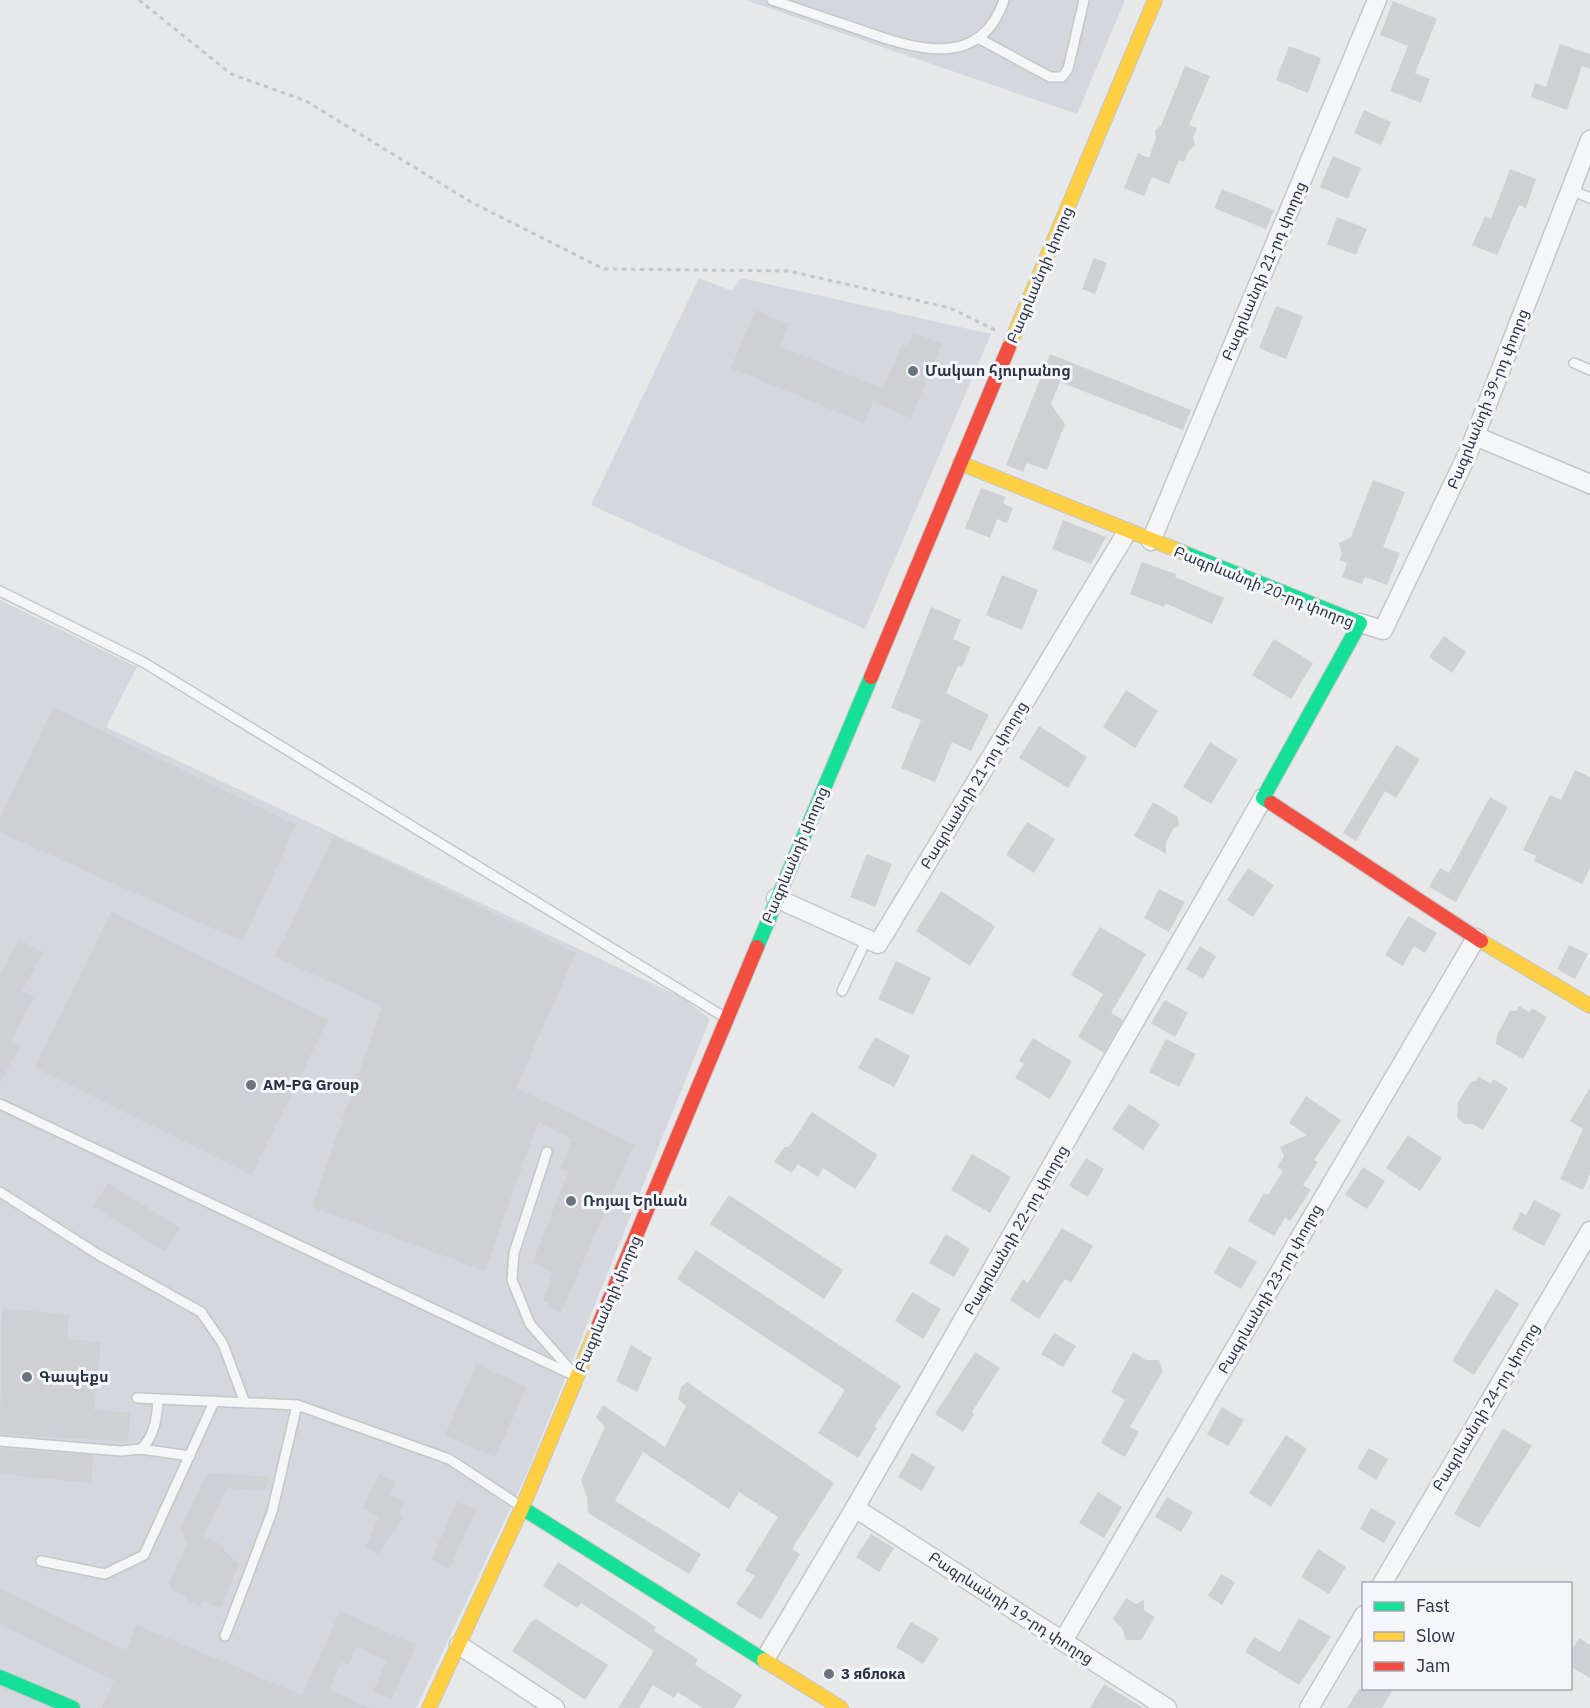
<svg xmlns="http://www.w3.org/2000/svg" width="1590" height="1708" font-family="'IBM Plex Sans','Noto Sans Armenian',sans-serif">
  <rect width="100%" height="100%" fill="#e6e8ea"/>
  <g fill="#d4d7dd">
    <path d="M 745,0 L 1125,0 L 1077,114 Z"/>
    <path d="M 699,278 L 732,291 L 741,278 L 991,334 L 865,629 L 591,505 Z"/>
    <path d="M 0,600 L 137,667 L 106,727 L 681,997 L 710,1019 L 527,1473 L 416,1708 L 0,1708 Z"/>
  </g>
  <g fill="#ced0d3">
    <path d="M 1393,1 L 1437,19 L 1415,73 L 1430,79 L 1421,103 L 1390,91 L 1408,46 L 1380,35 Z"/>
    <path d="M 1560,44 L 1590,54 L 1590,69 L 1582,66 L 1567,110 L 1531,97 L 1535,83 L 1546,87 Z"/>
    <path d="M 1289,46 L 1321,58 L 1308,93 L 1276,80 Z"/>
    <path d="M 1185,66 L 1210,76 L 1189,125 L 1197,128 L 1193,137 L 1195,146 L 1189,150 L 1184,162 L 1179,160 L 1169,184 L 1152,177 L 1144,196 L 1124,188 L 1138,153 L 1149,158 L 1156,138 L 1155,130 L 1161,126 Z"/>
    <path d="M 1364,110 L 1391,122 L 1381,145 L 1354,133 Z"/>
    <path d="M 1333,156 L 1361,168 L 1348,199 L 1320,187 Z"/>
    <path d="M 1510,169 L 1536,179 L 1526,208 L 1519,205 L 1497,255 L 1472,245 L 1485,216 L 1491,219 Z"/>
    <path d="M 1222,189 L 1274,210 L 1266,229 L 1214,208 Z"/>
    <path d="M 1337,217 L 1367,229 L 1356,255 L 1327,244 Z"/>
    <path d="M 1094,258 L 1107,263 L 1095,294 L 1082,289 Z"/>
    <path d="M 1276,306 L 1303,316 L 1286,359 L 1259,348 Z"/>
    <path d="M 755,310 L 789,324 L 780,346 L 883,389 L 902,344 L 907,346 L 913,332 L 942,344 L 911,418 L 873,402 L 864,423 L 731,368 Z"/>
    <path d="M 1050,354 L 1191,410 L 1183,430 L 1060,382 L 1051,404 L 1065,424 L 1047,470 L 1027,463 L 1023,472 L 1006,465 Z"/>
    <path d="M 1373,480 L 1405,492 L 1383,547 L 1400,553 L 1387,585 L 1365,577 L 1362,584 L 1342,577 L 1347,563 L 1339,560 L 1342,554 L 1339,543 L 1351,537 Z"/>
    <path d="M 981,488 L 1006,497 L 1003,503 L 1013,508 L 1007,523 L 997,519 L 990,538 L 965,528 Z"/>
    <path d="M 1063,520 L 1106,537 L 1091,564 L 1052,549 Z"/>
    <path d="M 1142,562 L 1176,574 L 1175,577 L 1224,598 L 1212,624 L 1165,603 L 1164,607 L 1130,594 Z"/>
    <path d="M 1002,575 L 1038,590 L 1022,630 L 986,615 Z"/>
    <path d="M 931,607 L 961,620 L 953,639 L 971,647 L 962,667 L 958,666 L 946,693 L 989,715 L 971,751 L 952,742 L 935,782 L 901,768 L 921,720 L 891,708 Z"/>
    <path d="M 1444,636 L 1466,652 L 1452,673 L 1429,657 Z"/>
    <path d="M 1274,639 L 1313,663 L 1291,699 L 1252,675 Z"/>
    <path d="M 1126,690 L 1158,711 L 1135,748 L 1103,727 Z"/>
    <path d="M 53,707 L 296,825 L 243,942 L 0,832 L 0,818 Z"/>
    <path d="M 1039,726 L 1087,757 L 1068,788 L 1019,758 Z"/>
    <path d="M 1210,742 L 1238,760 L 1211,804 L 1183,787 Z"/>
    <path d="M 1396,745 L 1420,759 L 1396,798 L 1385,791 L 1356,841 L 1343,833 Z"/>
    <path d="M 1575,770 L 1590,777 L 1590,868 L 1582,884 L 1534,861 L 1536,856 L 1523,850 L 1550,795 L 1561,800 Z"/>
    <path d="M 1490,797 L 1508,807 L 1456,902 L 1429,887 L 1440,868 L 1449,873 Z"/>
    <path d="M 1153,802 L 1178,817 L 1179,826 L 1174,828 L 1166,842 L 1166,854 L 1134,836 Z"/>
    <path d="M 1027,822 L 1055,839 L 1034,873 L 1006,855 Z"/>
    <path d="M 334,836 L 576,953 L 516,1088 L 634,1144 L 561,1313 L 547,1308 L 548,1303 L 543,1301 L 553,1272 L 532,1263 L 568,1172 L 560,1169 L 572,1139 L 538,1122 L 485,1271 L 312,1207 L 382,1006 L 275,957 Z"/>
    <path d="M 867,854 L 892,864 L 875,907 L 850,897 Z"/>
    <path d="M 1248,868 L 1274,885 L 1253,917 L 1227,900 Z"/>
    <path d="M 1159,889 L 1185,902 L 1169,932 L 1144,918 Z"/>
    <path d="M 941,891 L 995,926 L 970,966 L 916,931 Z"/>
    <path d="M 111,912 L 328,1020 L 251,1175 L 34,1067 Z"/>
    <path d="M 1408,916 L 1437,933 L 1425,953 L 1414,946 L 1403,966 L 1385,955 Z"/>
    <path d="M 1100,927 L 1146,954 L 1111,1013 L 1123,1020 L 1104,1053 L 1078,1037 L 1103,994 L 1071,975 Z"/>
    <path d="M 18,939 L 43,952 L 22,991 L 34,998 L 10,1042 L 19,1047 L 0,1083 L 0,974 Z"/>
    <path d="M 1569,945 L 1588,954 L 1575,979 L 1557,969 Z"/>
    <path d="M 1200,946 L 1216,956 L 1203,979 L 1186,969 Z"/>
    <path d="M 896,961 L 931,978 L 913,1015 L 878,999 Z"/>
    <path d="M 1165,1000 L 1188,1013 L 1175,1037 L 1151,1023 Z"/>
    <path d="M 1519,1006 L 1529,1012 L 1532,1008 L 1547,1017 L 1523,1059 L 1496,1044 L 1497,1035 L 1510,1011 L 1516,1011 Z"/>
    <path d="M 875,1037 L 910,1056 L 894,1087 L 858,1068 Z"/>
    <path d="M 1033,1038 L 1072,1061 L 1050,1099 L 1015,1078 L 1024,1064 L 1019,1061 Z"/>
    <path d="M 1166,1039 L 1196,1054 L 1179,1087 L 1149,1072 Z"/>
    <path d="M 1478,1076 L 1491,1084 L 1493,1079 L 1508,1088 L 1483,1130 L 1473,1124 L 1464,1124 L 1457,1118 L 1458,1102 L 1471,1082 L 1476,1081 Z"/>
    <path d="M 1590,1088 L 1590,1174 L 1583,1190 L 1560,1179 L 1583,1129 L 1570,1121 Z"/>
    <path d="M 1306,1096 L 1341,1120 L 1314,1160 L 1318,1162 L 1303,1185 L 1311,1190 L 1290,1221 L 1285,1218 L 1274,1236 L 1248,1221 L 1264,1193 L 1268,1195 L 1283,1171 L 1277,1167 L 1284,1156 L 1280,1147 L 1307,1135 L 1289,1123 Z"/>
    <path d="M 1129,1104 L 1160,1124 L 1143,1150 L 1112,1129 Z"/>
    <path d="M 812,1112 L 878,1155 L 855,1189 L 823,1168 L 818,1177 L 798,1164 L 792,1173 L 774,1162 L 784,1147 L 789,1147 Z"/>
    <path d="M 1408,1135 L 1442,1158 L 1420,1191 L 1386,1168 Z"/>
    <path d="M 972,1154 L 1011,1177 L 990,1213 L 951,1190 Z"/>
    <path d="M 1086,1158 L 1104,1169 L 1088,1197 L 1069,1186 Z"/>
    <path d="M 1363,1167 L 1385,1181 L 1367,1209 L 1345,1195 Z"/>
    <path d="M 108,1183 L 180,1228 L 165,1252 L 93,1206 Z"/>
    <path d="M 729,1195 L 843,1270 L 824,1299 L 710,1224 Z"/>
    <path d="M 1534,1200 L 1561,1214 L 1544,1246 L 1512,1229 L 1521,1212 L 1526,1215 Z"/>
    <path d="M 1062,1228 L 1093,1246 L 1071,1283 L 1065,1279 L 1039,1319 L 1010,1300 L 1023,1279 L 1028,1283 Z"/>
    <path d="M 946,1234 L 970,1249 L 954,1277 L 929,1263 Z"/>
    <path d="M 1229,1246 L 1257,1262 L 1241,1289 L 1214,1273 Z"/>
    <path d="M 696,1250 L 901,1386 L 874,1427 L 877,1428 L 858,1458 L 818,1433 L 845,1390 L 677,1279 Z"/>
    <path d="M 1496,1289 L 1519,1304 L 1474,1375 L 1452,1361 Z"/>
    <path d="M 912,1292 L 941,1309 L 923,1339 L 895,1321 Z"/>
    <path d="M 2,1308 L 69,1315 L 67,1339 L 101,1342 L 94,1410 L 130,1413 L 128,1442 L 0,1434 Z"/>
    <path d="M 1054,1333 L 1076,1346 L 1063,1367 L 1041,1354 Z"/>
    <path d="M 631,1345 L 652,1358 L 637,1392 L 616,1381 Z"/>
    <path d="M 975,1352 L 1000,1368 L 972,1412 L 974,1414 L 963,1432 L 935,1414 Z"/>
    <path d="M 1133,1352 L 1146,1360 L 1159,1360 L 1163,1371 L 1130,1427 L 1139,1432 L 1125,1457 L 1101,1443 L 1125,1400 L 1111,1392 Z"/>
    <path d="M 476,1364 L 527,1387 L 495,1457 L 445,1435 Z"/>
    <path d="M 687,1382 L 834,1483 L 792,1549 L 800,1554 L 761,1620 L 736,1604 L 755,1576 L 745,1570 L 778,1517 L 739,1492 L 729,1509 L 643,1452 L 615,1501 L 701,1554 L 689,1574 L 588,1513 L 587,1497 L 581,1480 L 605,1427 L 596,1417 L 603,1405 L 665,1447 L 686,1406 L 678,1399 L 681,1387 Z"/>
    <path d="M 1222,1407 L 1244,1420 L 1228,1446 L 1207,1434 Z"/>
    <path d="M 1503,1428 L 1532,1446 L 1479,1528 L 1454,1514 Z"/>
    <path d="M 1286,1435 L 1307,1449 L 1271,1507 L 1249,1493 Z"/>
    <path d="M 0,1448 L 93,1455 L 91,1483 L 0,1474 Z"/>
    <path d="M 1369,1448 L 1388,1459 L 1376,1480 L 1357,1468 Z"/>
    <path d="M 912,1453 L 935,1467 L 922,1491 L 898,1477 Z"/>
    <path d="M 207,1473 L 270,1477 L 265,1491 L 227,1488 L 203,1536 L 224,1546 L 224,1551 L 239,1564 L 221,1607 L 213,1606 L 205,1601 L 199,1606 L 187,1600 L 187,1597 L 171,1590 L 169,1582 L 187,1543 L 180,1528 Z"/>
    <path d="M 379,1474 L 396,1482 L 390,1495 L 405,1502 L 399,1515 L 403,1516 L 394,1535 L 391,1534 L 379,1554 L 365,1548 L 379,1517 L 363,1509 Z"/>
    <path d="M 1098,1492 L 1122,1507 L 1104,1538 L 1079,1523 Z"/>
    <path d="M 1167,1497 L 1193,1512 L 1181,1532 L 1155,1517 Z"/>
    <path d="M 457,1502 L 476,1510 L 450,1568 L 431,1560 Z"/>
    <path d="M 1371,1508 L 1396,1522 L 1384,1543 L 1360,1529 Z"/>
    <path d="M 871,1534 L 894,1548 L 879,1572 L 856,1557 Z"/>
    <path d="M 1318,1549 L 1346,1567 L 1329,1594 L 1301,1577 Z"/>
    <path d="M 558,1562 L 656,1627 L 654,1631 L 698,1659 L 695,1665 L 742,1695 L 734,1708 L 702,1708 L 678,1692 L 674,1698 L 653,1685 L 639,1708 L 618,1708 L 654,1651 L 581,1603 L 577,1608 L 543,1586 Z"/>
    <path d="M 1221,1574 L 1235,1582 L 1222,1605 L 1208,1596 Z"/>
    <path d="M 0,1589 L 126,1650 L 137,1625 L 302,1695 L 340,1611 L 416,1645 L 392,1699 L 373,1691 L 387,1661 L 356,1647 L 349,1665 L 342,1662 L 329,1690 L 370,1708 L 102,1708 L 114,1680 L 0,1625 Z"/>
    <path d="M 1126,1598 L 1136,1604 L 1144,1600 L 1144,1610 L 1155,1617 L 1141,1640 L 1126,1640 L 1122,1628 L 1113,1619 Z"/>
    <path d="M 1299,1618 L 1331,1637 L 1299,1685 L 1245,1652 L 1254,1637 L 1280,1652 Z"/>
    <path d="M 536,1619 L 608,1665 L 585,1700 L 512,1651 L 530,1623 Z"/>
    <path d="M 911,1622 L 939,1638 L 923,1664 L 896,1647 Z"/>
    <path d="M 1579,1638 L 1590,1645 L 1590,1678 L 1570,1666 L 1570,1653 Z"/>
    <path d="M 1104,1684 L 1143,1708 L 1090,1708 Z"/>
    <path d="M 1359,1689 L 1393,1689 L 1382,1708 L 1347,1708 Z"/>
  </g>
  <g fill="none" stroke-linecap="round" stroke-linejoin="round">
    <defs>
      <g id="lane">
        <path d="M 772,0 C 799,9 827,19 855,28 C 909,47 979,74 1004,0"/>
        <path d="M 978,38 L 1050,77 L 1062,77 L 1068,69 L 1084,0"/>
        <path d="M 1571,190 L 1590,198"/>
        <path d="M 1574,363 L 1590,370"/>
        <path d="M 0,591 L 143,662 L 726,1018"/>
        <path d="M 842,991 L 867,939"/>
        <path d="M 0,1104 L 575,1376"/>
        <path d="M 547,1152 L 514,1253 L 512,1280 L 530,1324 L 573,1373"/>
        <path d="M 0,1192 L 99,1255 L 201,1312 L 223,1344 L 245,1403"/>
        <path d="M 137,1398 L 297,1405 L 449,1459 L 522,1507"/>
        <path d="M 0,1441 L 121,1451 L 141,1449 C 155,1435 157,1418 158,1399"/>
        <path d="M 141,1449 L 190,1456"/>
        <path d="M 41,1561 L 105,1574 L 144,1555 L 214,1402"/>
        <path d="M 225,1636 L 272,1512 L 297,1405"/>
      </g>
      <g id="street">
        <path d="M 1475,436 L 1590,484"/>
        <path d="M 1151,541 L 1377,0"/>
        <path d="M 1360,623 L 1383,630 L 1469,451 L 1590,140"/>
        <path d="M 776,898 L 878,944 L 1127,532"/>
        <path d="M 855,1508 L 1167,1708"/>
        <path d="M 1382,1584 L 1590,1231"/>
        <path d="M 1063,1641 L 1476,938"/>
        <path d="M 459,1645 L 555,1708"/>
        <path d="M 765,1659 L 855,1508 L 1263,798"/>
        <path d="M 1309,1708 L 1364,1615"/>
      </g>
      <g id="fast">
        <path d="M 1182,552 L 1360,623 L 1263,798 L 1271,803"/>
        <path d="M 757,947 L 871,677"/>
        <path d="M 522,1508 L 764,1660"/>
        <path d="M 0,1677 L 73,1708"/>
      </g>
      <g id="slow">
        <path d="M 1009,347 L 1155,0"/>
        <path d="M 960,463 L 1182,552"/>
        <path d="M 1481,941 L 1590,1006"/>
        <path d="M 764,1660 L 841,1708"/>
        <path d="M 429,1708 L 522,1508 L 597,1329"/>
      </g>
      <g id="jam">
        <path d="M 871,677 L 1009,347"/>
        <path d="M 1271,803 L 1481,941"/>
        <path d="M 597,1329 L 757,947"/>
      </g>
    </defs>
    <use href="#lane" stroke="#c4c6c8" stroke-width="12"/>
    <use href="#street" stroke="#c4c6c8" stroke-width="21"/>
    <use href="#fast" stroke="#c4c6c8" stroke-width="16"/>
    <use href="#slow" stroke="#c4c6c8" stroke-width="16"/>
    <use href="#jam" stroke="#c4c6c8" stroke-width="16"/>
    <path stroke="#c5c6ca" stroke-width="3" stroke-dasharray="4.5 4.5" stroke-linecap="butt" d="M 139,0 L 231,74 L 306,101 L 471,202 L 604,269 L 789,271 L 950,308 L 995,330"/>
    <use href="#lane" stroke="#f5f6f7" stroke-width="9"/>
    <use href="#street" stroke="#f5f6f7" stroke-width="18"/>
    <use href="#fast" stroke="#16e098" stroke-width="14"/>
    <use href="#slow" stroke="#ffcf43" stroke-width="14"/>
    <use href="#jam" stroke="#f24e42" stroke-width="14"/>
  </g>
  <g fill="#6c737f" stroke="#f4f6f9" stroke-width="2">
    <circle cx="913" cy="371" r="6"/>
    <circle cx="251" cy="1085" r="6"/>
    <circle cx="571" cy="1201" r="6"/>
    <circle cx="27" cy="1377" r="6"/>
    <circle cx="829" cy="1674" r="6"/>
  </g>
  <g text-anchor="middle" stroke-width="6" stroke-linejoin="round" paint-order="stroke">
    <g font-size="15" fill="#2b3445" stroke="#f4f6f9">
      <text transform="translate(1264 271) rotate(-67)" y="5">Բագրևանդի 21-րդ փողոց</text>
      <text transform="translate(1040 275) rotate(-67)" y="5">Բագրևանդի փողոց</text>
      <text transform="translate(1488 399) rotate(-68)" y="5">Բագրևանդի 39-րդ փողոց</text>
      <text transform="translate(1264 587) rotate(22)" y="5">Բագրևանդի 20-րդ փողոց</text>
      <text transform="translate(974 785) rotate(-59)" y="5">Բագրևանդի 21-րդ փողոց</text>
      <text transform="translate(795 855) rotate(-67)" y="5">Բագրևանդի փողոց</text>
      <text transform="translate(1016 1230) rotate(-60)" y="5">Բագրևանդի 22-րդ փողոց</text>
      <text transform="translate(1270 1289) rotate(-60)" y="5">Բագրևանդի 23-րդ փողոց</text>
      <text transform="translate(608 1304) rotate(-67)" y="5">Բագրևանդի փողոց</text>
      <text transform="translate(1486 1407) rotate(-59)" y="5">Բագրևանդի 24-րդ փողոց</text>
      <text transform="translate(1011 1608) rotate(33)" y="5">Բագրևանդի 19-րդ փողոց</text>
    </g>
    <g font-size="15" font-weight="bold" fill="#2b3445" stroke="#f4f6f9" text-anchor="start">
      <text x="925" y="376">Մակաո հյուրանոց</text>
      <text x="263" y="1090">AM-PG Group</text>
      <text x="583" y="1206">Ռոյալ Երևան</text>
      <text x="39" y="1382">Գապեքս</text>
      <text x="841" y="1679">3 яблока</text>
    </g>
  </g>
  <rect x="1362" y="1582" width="210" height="108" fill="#f4f6f9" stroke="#a4a8b1" stroke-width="1.5"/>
  <rect x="1374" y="1602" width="30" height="9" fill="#16e098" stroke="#a4a8b1" stroke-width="1.5"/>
  <text x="1416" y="1612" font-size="18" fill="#2b3445">Fast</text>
  <rect x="1374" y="1632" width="30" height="9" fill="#ffcf43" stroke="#a4a8b1" stroke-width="1.5"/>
  <text x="1416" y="1642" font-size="18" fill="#2b3445">Slow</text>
  <rect x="1374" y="1662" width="30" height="9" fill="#f24e42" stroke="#a4a8b1" stroke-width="1.5"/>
  <text x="1416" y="1672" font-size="18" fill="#2b3445">Jam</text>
</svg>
